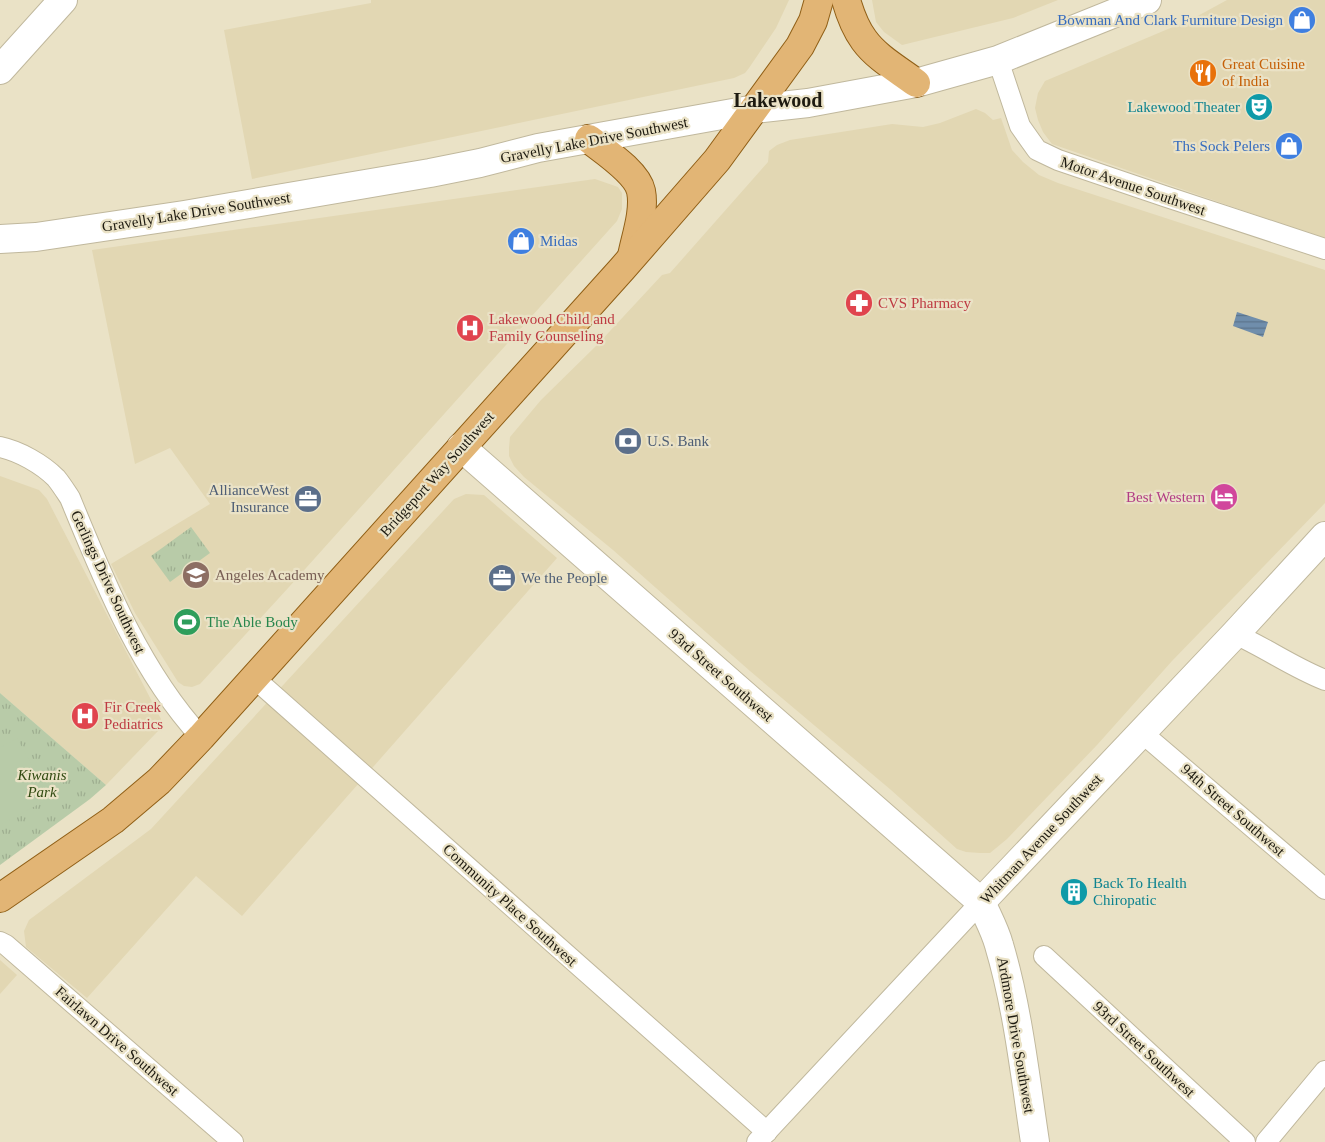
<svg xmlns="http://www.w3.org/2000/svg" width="1325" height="1142" font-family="'Times New Roman',serif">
  <defs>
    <pattern id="grass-tufts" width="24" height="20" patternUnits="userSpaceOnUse" patternTransform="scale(1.25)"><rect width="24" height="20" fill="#b8cba8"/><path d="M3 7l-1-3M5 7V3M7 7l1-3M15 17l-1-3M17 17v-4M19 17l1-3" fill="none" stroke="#9eae90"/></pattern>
    <pattern id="water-rules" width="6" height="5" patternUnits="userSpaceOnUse" patternTransform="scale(1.25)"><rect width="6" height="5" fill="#708eac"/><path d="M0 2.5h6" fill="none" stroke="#5b738b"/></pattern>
  </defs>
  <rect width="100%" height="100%" fill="#eae2c6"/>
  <g fill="#e2d7b3">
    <path d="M 371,0 L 789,0 L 776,28 L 749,68 L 745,73 L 734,78 L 252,179 L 224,30 L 371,3 Z"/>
    <path d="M 872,0 L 1058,0 L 1013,18 L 902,45 L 884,32 L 876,22 Z"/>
    <path d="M 1227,0 L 1325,0 L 1325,239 L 1052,144 L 1043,132 L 1038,120 L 1035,108 L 1038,93 L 1045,81 L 1194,18 Z"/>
    <path d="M 976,109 L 985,113 L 993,120 L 1001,118 L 1012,150 L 1023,162 L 1039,175 L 1058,183 L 1325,270 L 1325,503 L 1172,661 L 1097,745 L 1007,839 L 990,853 L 980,853 L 966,852 L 957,849 L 891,790 L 750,671 L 613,550 L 524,477 L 514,466 L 509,456 L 509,448 L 510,437 L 541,400 L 597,345 L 662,275 L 670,273 L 768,162 L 769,151 L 777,145 L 790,140 L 892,124 L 923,127 L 940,123 Z"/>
    <path d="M 595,179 L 618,187 L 622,193 L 622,209 L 617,221 L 289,587 L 200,684 L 192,687 L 184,686 L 178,682 L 135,613 L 111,564 L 210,504 L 170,448 L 135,464 L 92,250 Z"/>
    <path d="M 0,476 L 39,490 L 47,499 L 161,719 L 158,731 L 106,785 L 0,693 Z"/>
    <path d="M 466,494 L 484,495 L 557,558 L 242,916 L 196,876 L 87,998 L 26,947 L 24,931 L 29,920 L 151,829 L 454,499 Z"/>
    <path d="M 0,960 L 17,975 L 0,994 Z"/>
  </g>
  <g fill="url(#grass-tufts)">
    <path d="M 191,527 L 210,553 L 170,582 L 151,556 Z"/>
    <path d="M 0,693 L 106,785 L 90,799 L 0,865 Z"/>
  </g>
  <path fill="#b8cba8" d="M 17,738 L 50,798 L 0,825 L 0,748 Z"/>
  <path fill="url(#water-rules)" d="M 1237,312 L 1268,322 L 1263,337 L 1233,326 Z"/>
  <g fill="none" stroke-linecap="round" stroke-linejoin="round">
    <defs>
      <g id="street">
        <path d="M 998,60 L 1020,126 L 1037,150 L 1058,160 L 1164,196 L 1325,249"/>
        <path d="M 0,447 C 19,451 42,464 56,478 C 61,484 66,492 70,498 C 104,581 140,671 201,737"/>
        <path d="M 1235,634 C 1266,648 1294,668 1325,680"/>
        <path d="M 254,678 L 767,1132"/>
        <path d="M 1141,732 L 1325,889"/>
        <path d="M 0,942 L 6,945 L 233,1142"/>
        <path d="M 1044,956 L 1245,1142"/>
        <path d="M 757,1142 L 981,902"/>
        <path d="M 1266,1142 L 1325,1071"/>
      </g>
      <g id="secondary">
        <path d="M 0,70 L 63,0"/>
        <path d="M 0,239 L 36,237 L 184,215 L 430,173 L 480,163 L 538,148 L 755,109 L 808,103 L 916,83 L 998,60 L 1147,0"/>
        <path d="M 461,447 L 981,902 C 987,916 995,930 999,945 C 1018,1009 1025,1076 1035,1142"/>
        <path d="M 981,902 L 1235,634 L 1325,536"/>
      </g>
      <g id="primary">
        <path d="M 846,0 C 850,14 855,28 864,40 C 877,58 899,70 916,83"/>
        <path d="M 589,139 C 604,151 637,172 641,191 C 645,211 636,236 632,256"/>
        <path d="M 0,898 L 113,820 L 159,781 L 201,737 L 622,269 L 717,160 L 800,46 L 813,21 L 819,0"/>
      </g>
    </defs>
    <use href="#street" stroke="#c0b89d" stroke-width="22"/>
    <use href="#secondary" stroke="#c0b89d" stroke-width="30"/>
    <use href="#primary" stroke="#905f16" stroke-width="30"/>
    <use href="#street" stroke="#fff" stroke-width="20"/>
    <use href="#secondary" stroke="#fff" stroke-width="28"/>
    <use href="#primary" stroke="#e2b575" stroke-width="28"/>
  </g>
  <defs>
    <symbol id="shop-disc" viewBox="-11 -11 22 22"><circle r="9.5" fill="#3f7fe0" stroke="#eae2c6"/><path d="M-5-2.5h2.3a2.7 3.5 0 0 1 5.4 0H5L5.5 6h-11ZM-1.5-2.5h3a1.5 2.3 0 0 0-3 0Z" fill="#fff"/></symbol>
    <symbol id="restaurant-disc" viewBox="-11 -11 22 22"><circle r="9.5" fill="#e8710a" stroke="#eae2c6"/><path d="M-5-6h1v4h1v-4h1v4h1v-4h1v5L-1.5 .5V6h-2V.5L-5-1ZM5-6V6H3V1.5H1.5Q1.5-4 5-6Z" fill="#fff"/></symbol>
    <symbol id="theatre-disc" viewBox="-11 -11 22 22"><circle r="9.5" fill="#0f9aa8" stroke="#eae2c6"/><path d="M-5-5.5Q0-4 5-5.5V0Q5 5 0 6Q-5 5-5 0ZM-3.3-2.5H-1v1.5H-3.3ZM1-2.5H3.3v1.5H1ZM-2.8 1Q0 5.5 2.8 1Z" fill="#fff"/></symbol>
    <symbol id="pharmacy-disc" viewBox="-11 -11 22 22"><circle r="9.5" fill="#e0444e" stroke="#eae2c6"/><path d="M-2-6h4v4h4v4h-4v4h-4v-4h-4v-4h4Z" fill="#fff"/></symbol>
    <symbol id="hospital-disc" viewBox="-11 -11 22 22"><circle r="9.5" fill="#e0444e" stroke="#eae2c6"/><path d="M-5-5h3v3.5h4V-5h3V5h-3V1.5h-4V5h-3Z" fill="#fff"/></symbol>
    <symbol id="bank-disc" viewBox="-11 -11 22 22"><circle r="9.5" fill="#5c6f8a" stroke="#eae2c6"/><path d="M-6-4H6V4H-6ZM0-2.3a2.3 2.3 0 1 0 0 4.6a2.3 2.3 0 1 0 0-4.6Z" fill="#fff"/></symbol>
    <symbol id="hotel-disc" viewBox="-11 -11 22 22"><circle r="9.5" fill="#d1479c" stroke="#eae2c6"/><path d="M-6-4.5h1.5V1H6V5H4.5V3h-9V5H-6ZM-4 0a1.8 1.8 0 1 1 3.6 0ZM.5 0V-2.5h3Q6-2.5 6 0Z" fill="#fff"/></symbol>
    <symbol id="office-disc" viewBox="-11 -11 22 22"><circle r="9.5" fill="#5c6f8a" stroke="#eae2c6"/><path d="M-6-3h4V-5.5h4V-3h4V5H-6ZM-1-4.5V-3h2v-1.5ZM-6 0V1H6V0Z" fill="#fff"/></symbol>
    <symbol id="school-disc" viewBox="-11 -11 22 22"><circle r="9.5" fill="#8d6e63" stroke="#eae2c6"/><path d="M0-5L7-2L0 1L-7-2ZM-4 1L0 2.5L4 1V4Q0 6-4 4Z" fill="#fff"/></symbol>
    <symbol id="stadium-disc" viewBox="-11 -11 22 22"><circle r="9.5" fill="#2e9e5b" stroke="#eae2c6"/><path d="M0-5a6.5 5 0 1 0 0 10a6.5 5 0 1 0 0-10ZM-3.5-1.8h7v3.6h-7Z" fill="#fff"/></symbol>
    <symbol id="building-disc" viewBox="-11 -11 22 22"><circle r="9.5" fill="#0f9aa8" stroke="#eae2c6"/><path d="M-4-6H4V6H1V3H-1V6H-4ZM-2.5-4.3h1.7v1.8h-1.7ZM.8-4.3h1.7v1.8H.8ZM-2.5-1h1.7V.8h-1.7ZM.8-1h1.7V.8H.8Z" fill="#fff"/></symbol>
  </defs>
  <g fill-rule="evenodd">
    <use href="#shop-disc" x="1286" y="4" width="32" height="32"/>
    <use href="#restaurant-disc" x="1187" y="57" width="32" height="32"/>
    <use href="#theatre-disc" x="1243" y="91" width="32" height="32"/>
    <use href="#shop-disc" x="1273" y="130" width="32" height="32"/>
    <use href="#shop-disc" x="505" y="225" width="32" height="32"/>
    <use href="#pharmacy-disc" x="843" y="287" width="32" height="32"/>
    <use href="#hospital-disc" x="454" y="312" width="32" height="32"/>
    <use href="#bank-disc" x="612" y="425" width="32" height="32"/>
    <use href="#hotel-disc" x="1208" y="481" width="32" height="32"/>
    <use href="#office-disc" x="292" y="483" width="32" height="32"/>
    <use href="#school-disc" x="180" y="559" width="32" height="32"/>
    <use href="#office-disc" x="486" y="562" width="32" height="32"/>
    <use href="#stadium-disc" x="171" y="606" width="32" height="32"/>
    <use href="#hospital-disc" x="69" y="700" width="32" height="32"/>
    <use href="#building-disc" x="1058" y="876" width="32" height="32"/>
  </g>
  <g text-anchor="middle" stroke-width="4.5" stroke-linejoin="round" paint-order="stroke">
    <g font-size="15" fill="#366cbe" stroke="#eae2c6" text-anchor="end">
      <text x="1283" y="25">Bowman And Clark Furniture Design</text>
      <text x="1270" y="151">Ths Sock Pelers</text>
      <text x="540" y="246" text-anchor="start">Midas</text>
    </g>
    <g font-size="15" fill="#c56008" stroke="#eae2c6" text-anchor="start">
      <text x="1222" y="69">Great Cuisine<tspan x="1222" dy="17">of India</tspan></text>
    </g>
    <g font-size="15" fill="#0d838f" stroke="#eae2c6" text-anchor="end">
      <text x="1240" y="112">Lakewood Theater</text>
      <text x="1093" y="888" text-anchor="start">Back To Health<tspan x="1093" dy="17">Chiropatic</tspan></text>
    </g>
    <g font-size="15" fill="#1d1a10" stroke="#eae2c6">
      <text transform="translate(594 140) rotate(-11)" y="5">Gravelly Lake Drive Southwest</text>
      <text transform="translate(1133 186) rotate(19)" y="5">Motor Avenue Southwest</text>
      <text transform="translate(196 212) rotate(-9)" y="5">Gravelly Lake Drive Southwest</text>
      <text transform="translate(437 474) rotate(-48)" y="5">Bridgeport Way Southwest</text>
      <text transform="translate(108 582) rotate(65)" y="5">Gerlings Drive Southwest</text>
      <text transform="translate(721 675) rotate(41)" y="5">93rd Street Southwest</text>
      <text transform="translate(1233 810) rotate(41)" y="5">94th Street Southwest</text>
      <text transform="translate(1041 839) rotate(-47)" y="5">Whitman Avenue Southwest</text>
      <text transform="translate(510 905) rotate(42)" y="5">Community Place Southwest</text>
      <text transform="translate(1016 1035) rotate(80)" y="5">Ardmore Drive Southwest</text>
      <text transform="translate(117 1041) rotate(41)" y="5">Fairlawn Drive Southwest</text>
      <text transform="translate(1144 1049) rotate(43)" y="5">93rd Street Southwest</text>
    </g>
    <g font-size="15" fill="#be3a42" stroke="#eae2c6" text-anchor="start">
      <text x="878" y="308">CVS Pharmacy</text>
      <text x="489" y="324">Lakewood Child and<tspan x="489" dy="17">Family Counseling</tspan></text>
      <text x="104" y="712">Fir Creek<tspan x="104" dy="17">Pediatrics</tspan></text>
    </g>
    <g font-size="15" fill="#4e5e75" stroke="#eae2c6" text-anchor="start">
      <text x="647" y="446">U.S. Bank</text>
      <text x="289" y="495" text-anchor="end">AllianceWest<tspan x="289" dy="17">Insurance</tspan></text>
      <text x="521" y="583">We the People</text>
    </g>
    <g font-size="15" fill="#b23c85" stroke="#eae2c6" text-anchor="end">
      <text x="1205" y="502">Best Western</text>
    </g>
    <g font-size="15" fill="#785e54" stroke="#eae2c6" text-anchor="start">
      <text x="215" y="580">Angeles Academy</text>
    </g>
    <g font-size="15" fill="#27864d" stroke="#eae2c6" text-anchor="start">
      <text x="206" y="627">The Able Body</text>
    </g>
    <g font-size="15" font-style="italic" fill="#314a11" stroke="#eae2c6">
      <text x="42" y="780">Kiwanis<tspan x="42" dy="17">Park</tspan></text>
    </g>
    <g font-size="20" font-weight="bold" fill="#1d1a10" stroke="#eae2c6">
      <text x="778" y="107">Lakewood</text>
    </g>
  </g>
</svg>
